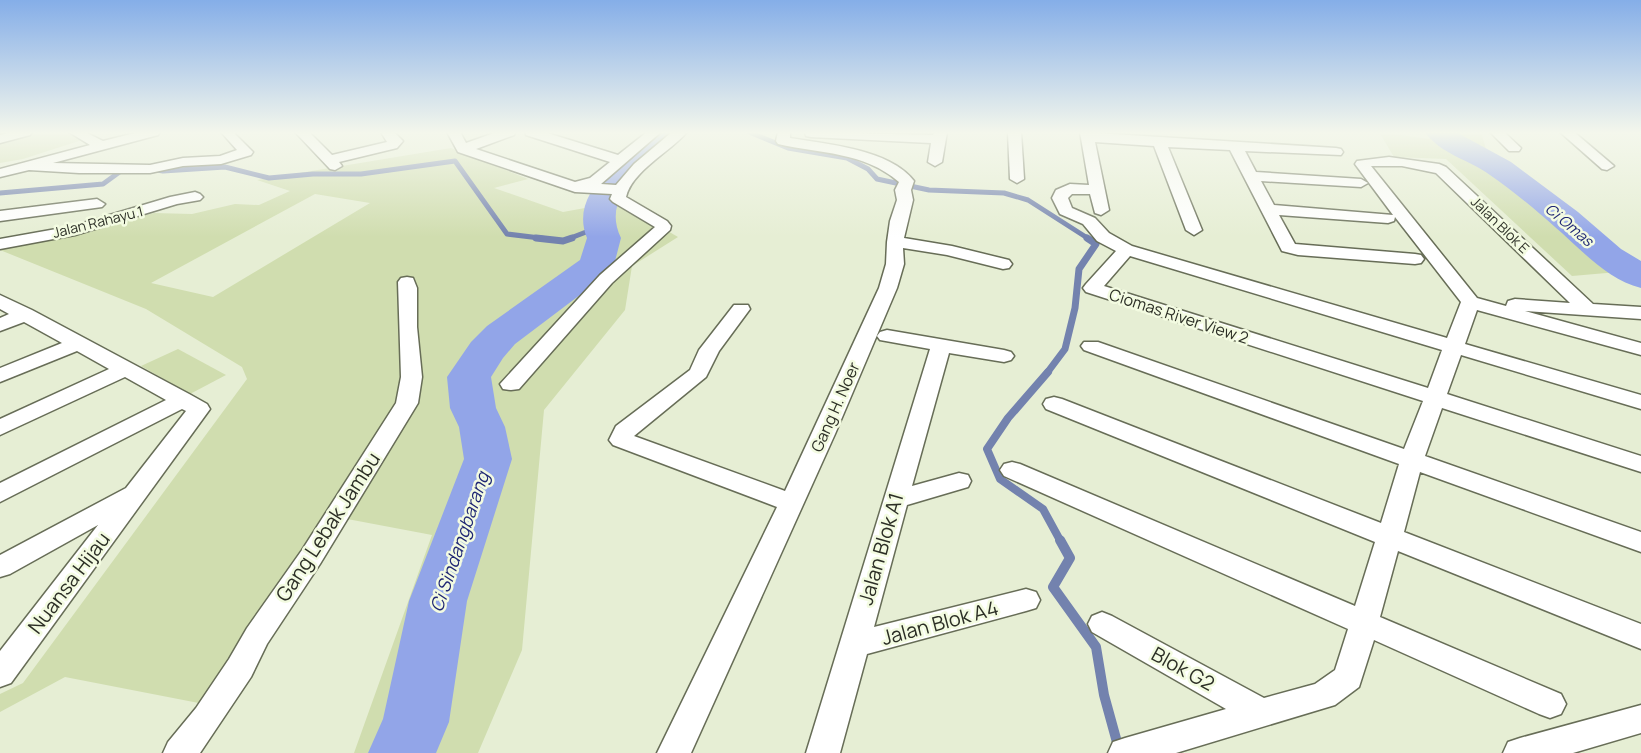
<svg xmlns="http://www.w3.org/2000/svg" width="1641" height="753" font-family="Manrope,sans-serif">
  <rect width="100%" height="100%" fill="#e6eed4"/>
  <g fill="#d0ddaf" fill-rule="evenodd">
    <path d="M 31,132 L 68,132 L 85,139 L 23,159 L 0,163 L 0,141 Z"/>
    <path d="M 1379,132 L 1430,139 L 1425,132 L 1481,132 L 1491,166 L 1618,272 L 1572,276 L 1446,159 L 1394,157 Z"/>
    <path d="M 451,148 L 528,179 L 494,188 L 563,212 L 618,202 L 678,237 L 632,266 L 625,310 L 544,410 L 522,650 L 478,753 L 354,753 L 432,535 L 342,518 L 209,705 L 65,677 L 0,712 L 0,694 L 23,683 L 247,379 L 242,367 L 146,309 L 0,250 L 154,213 L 192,214 L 235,204 L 259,205 L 290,191 L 257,180 ZM 315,194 L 370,203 L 213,297 L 151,283 Z"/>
    <path d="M 178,349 L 226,375 L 190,394 L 141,366 Z"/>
  </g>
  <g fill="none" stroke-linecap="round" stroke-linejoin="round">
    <g stroke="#7382ae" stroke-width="5">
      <path d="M 749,132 L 788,148 L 847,158 L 868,169 L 877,179 L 929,190 L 1004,193 L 1028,200 L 1089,239"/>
      <path d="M 151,169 L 163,171 L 225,167 L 269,178 L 313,174 L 361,174 L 455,161 L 507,234 L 548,239"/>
      <path d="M 0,193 L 103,184 L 125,168"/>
      <path d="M 568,239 L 599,227"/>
    </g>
    <g stroke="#7382ae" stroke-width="7">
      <path d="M 536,238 L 563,241 L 572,238"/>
      <path d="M 1047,373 L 1065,349 L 1075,308 L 1079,269 L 1096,244 L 1087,238"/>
    </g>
    <path stroke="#7382ae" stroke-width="8" d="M 1048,372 L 1008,418 L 987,449 L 1000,479 L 1043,509 L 1061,542"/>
    <path stroke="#7382ae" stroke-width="10" d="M 1060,540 L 1070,558 L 1053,587 L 1096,647 L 1104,695 L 1120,753"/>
    <g fill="#92a5e8" fill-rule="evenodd">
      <path d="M 653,132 L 684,132 C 661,165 597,188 621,238 L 614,265 L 609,273 L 515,344 L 503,358 L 491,377 L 496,408 L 505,427 L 512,459 L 467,601 L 449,722 L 436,753 L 368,753 L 383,719 L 409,601 L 464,459 L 459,427 L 450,408 L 447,377 L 471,342 L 487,326 L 580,260 L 587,238 C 568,193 623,156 653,132 Z"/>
      <path d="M 1425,132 L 1456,132 L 1511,162 L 1578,212 L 1621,249 L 1641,261 L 1641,288 C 1606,279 1582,250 1555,227 C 1535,209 1513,191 1490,175 C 1470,160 1440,154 1425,132 Z"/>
    </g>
    <defs>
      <g id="street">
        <path d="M 11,132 L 32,132 L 30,135 L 0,143 L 0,135 Z"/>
        <path d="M 69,132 L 85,132 L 103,141 L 139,132 L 160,132 L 158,135 L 53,163 L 150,165 L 183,158 L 220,156 L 237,150 L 221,132 L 233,132 L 253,152 L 251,155 L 221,164 L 183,166 L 150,173 L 79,173 L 29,170 L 0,177 L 0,169 L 90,145 Z"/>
        <path d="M 295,132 L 309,132 L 332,155 L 387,142 L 381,132 L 394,132 L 403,141 L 397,148 L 339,162 L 342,166 L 335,170 L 330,169 Z"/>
        <path d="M 447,132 L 460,132 L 466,143 L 497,132 L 515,132 L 514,135 L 476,149 L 575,182 L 590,178 L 610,162 L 526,135 L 525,132 L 544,132 L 618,155 L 647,132 L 661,132 L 601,184 L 616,185 L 634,164 L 672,132 L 687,132 C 670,152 632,171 626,197 L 667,221 L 671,226 L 670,230 L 612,283 L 519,389 L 511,390 L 503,389 L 500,384 L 600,275 L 655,227 L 613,202 L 610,199 L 612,194 L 575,192 L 458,152 Z"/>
        <path d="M 778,132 L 790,132 L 790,138 C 826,144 890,149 914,181 L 911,190 L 913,200 L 904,238 L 952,246 L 1009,260 L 1012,264 L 1009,268 L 1003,269 L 947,255 L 903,248 L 904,264 L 897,288 L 835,434 L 691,753 L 657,753 L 777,507 L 613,445 L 609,440 L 616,426 L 690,370 L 699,350 L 734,305 L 748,305 L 750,309 L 719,351 L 706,377 L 634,436 L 785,491 L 879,288 L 886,264 L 887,242 L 890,221 L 897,200 L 895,190 L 899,182 C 863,151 820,154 778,144 L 776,141 Z"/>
        <path d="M 805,132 L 933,135 L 934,132 L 947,132 L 942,162 L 935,166 L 928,162 L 931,143 L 811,137 L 806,136 Z"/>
        <path d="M 1008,132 L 1021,132 L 1024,179 L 1017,183 L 1010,179 Z"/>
        <path d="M 1080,132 L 1336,148 L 1341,149 L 1343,152 L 1341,155 L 1245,151 L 1256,172 L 1361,179 L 1368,183 L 1361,187 L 1261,181 L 1274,205 L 1393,215 L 1355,164 L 1357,161 L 1389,157 L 1439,164 L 1446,167 L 1593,304 L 1641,307 L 1641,319 L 1525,311 L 1641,343 L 1641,355 L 1477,310 L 1465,344 L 1641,395 L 1641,409 L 1461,355 L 1447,394 L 1641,456 L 1641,472 L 1442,408 L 1425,456 L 1641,532 L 1641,552 L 1420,472 L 1404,532 L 1641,624 L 1641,649 L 1398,551 L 1380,617 L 1561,694 L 1566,704 L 1561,714 L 1550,718 L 1539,714 L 1374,640 L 1359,687 L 1335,705 L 1176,753 L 1108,753 L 1113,742 L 1125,738 L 1226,709 L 1092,632 L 1088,624 L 1092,616 L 1102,612 L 1112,616 L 1264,698 L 1315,684 L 1335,670 L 1348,629 L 1004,476 L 1000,470 L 1004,464 L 1012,462 L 1020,464 L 1355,606 L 1375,542 L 1046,409 L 1043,404 L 1046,399 L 1054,397 L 1062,399 L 1381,523 L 1399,464 L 1084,350 L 1081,346 L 1084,342 L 1098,342 L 1404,449 L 1423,401 L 1086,292 L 1083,288 L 1086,284 L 1116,251 L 1097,241 L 1083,224 L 1060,214 L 1052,198 L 1056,190 L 1070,184 L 1089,185 ZM 1095,142 L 1154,146 L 1186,230 L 1194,235 L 1202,230 L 1168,147 L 1230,150 L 1282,251 L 1298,255 L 1415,264 L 1421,263 L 1424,259 L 1421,255 L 1415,254 L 1295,244 L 1279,215 L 1388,223 L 1394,221 L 1395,217 L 1461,302 L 1447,338 L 1132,246 L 1109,233 L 1095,218 L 1072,208 L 1068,198 L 1072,194 L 1090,194 L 1095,213 L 1101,215 L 1109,210 ZM 1371,166 L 1402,166 L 1436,173 L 1570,303 L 1515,299 L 1508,301 L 1506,306 L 1477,298 ZM 1130,256 L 1442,350 L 1428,388 L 1104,286 Z"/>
        <path d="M 1490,132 L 1504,132 L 1521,148 L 1519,151 L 1509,151 Z"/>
        <path d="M 1560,132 L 1574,132 L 1614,166 L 1607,170 L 1602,169 Z"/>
        <path d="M 195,192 L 200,194 L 203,197 L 200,200 L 177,204 L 75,235 L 0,249 L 0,239 L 73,226 L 170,197 Z"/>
        <path d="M 97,199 L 105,204 L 102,207 L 0,221 L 0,211 Z"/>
        <path d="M 407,277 L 413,278 L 417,288 L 417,327 L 422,377 L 418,403 L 320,564 L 267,644 L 251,677 L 200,753 L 163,753 L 168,742 L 196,708 L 229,659 L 247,628 L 302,550 L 396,403 L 401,377 L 398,282 L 401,278 Z"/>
        <path d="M 0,295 L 32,310 L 191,395 L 207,404 L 210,409 L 11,683 L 0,687 L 0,651 L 98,525 L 10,574 L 0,577 L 0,555 L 126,488 L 186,411 L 182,409 L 0,502 L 0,483 L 166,400 L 125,377 L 0,435 L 0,419 L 109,369 L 77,351 L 0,382 L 0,368 L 62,343 L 24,322 L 0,331 L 0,318 L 9,314 L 0,309 Z"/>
        <path d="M 887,330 L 1004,350 L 1011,352 L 1014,356 L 1011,360 L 1004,362 L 949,353 L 912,486 L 959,473 L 968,475 L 971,481 L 968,487 L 907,505 L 874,627 L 1026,589 L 1036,592 L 1040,600 L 1036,608 L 1026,611 L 867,654 L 840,753 L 806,753 L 930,349 L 880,340 L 877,336 L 880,332 Z"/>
        <path d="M 1641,705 L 1641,733 L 1573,753 L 1503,753 L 1508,742 L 1520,738 Z"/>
      </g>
    </defs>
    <use href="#street" stroke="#676d57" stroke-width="3"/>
    <use href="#street" fill="#fff" fill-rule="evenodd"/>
  </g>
  <linearGradient id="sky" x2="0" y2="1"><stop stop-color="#85aee8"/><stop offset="0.56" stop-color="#f4f7ec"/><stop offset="1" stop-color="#f4f7ec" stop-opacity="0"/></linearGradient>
  <rect width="1641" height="237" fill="url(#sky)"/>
  <g text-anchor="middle" stroke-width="5" stroke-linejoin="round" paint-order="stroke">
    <g font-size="14" fill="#2c2f26" stroke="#f3fbe1">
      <text transform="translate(98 222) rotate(-14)" y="5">Jalan Rahayu 1</text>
      <text transform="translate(1500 225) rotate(44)" y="5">Jalan Blok E</text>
    </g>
    <g font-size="15" font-style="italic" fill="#1f2774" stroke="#f3fbe1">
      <text transform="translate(1569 225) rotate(40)" y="5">Ci Omas</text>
    </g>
    <g font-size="16" fill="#2c2f26" stroke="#f3fbe1">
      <text transform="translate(1179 316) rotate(18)" y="6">Ciomas River View 2</text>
      <text transform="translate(835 407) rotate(-66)" y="6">Gang H. Noer</text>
    </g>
    <g font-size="18" font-style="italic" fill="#1f2774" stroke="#f3fbe1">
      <text transform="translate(460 542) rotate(-71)" y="6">Ci Sindangbarang</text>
    </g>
    <g font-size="20" fill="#2c2f26" stroke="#f3fbe1">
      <text transform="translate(328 527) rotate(-57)" y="7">Gang Lebak Jambu</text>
      <text transform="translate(881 549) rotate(-74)" y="7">Jalan Blok A1</text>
      <text transform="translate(69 583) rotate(-53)" y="7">Nuansa Hijau</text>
      <text transform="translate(940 623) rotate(-15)" y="7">Jalan Blok A4</text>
      <text transform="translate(1183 669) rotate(29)" y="7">Blok G2</text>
    </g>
  </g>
</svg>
